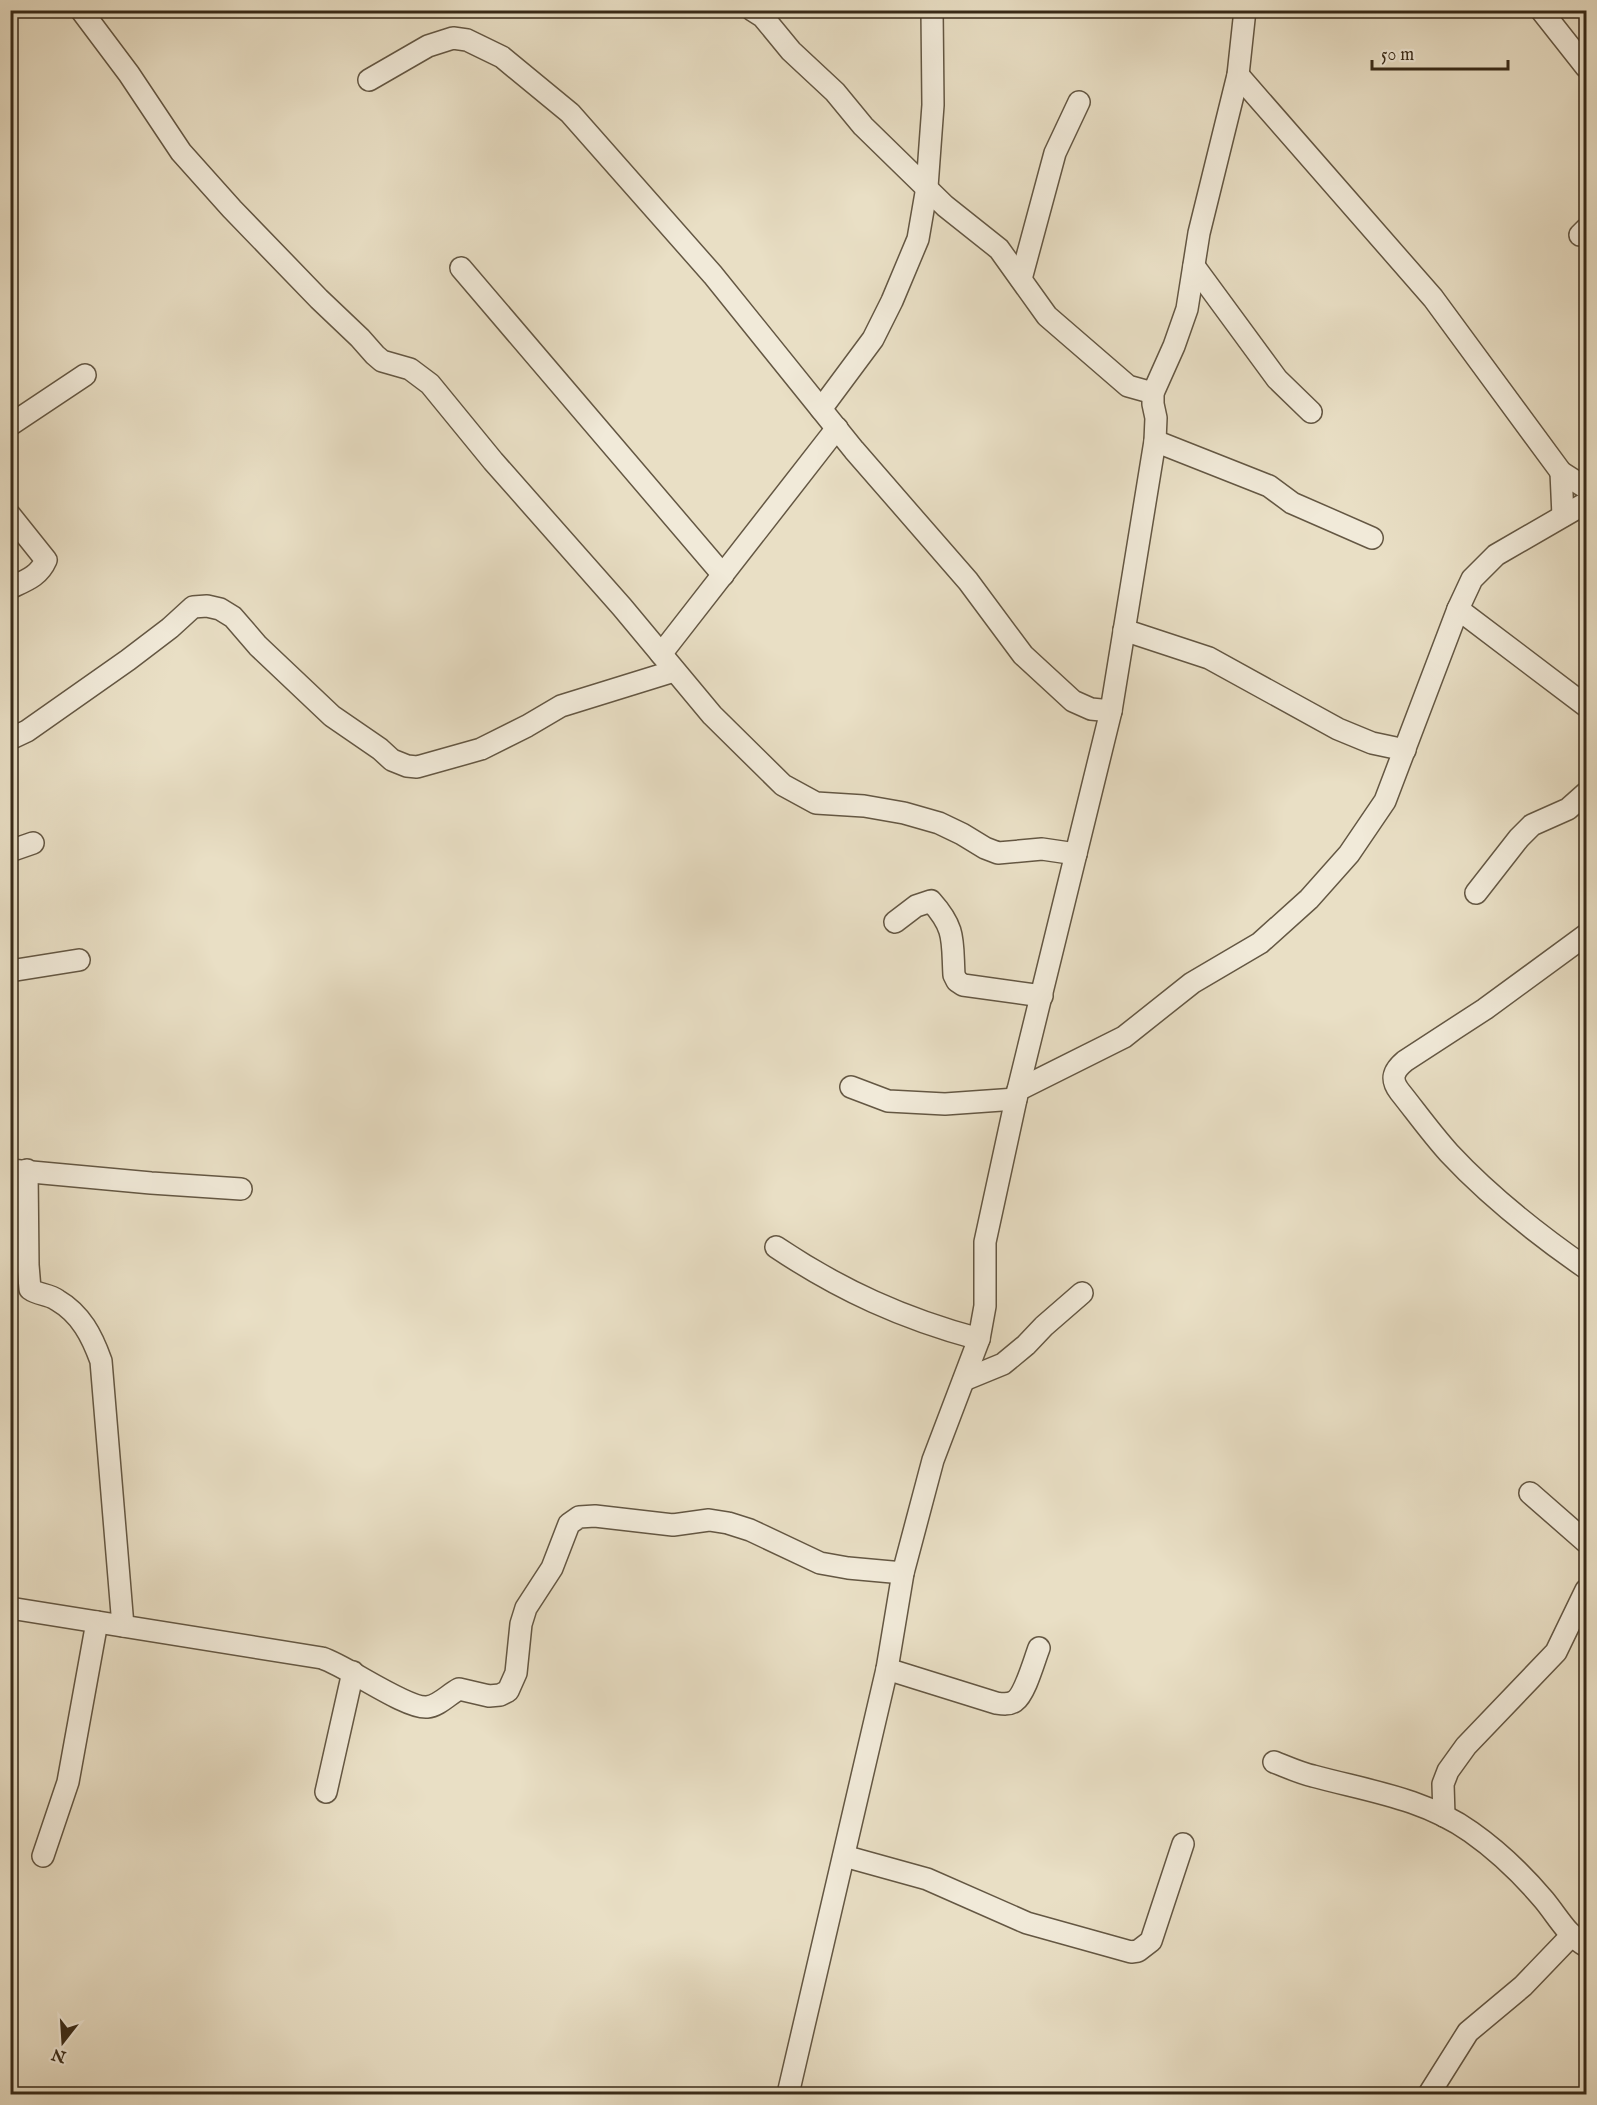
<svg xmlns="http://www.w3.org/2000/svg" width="1597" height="2105" font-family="'IM FELL English',serif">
  <rect width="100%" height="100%" fill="#e9dfc5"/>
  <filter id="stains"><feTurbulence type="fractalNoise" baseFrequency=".00333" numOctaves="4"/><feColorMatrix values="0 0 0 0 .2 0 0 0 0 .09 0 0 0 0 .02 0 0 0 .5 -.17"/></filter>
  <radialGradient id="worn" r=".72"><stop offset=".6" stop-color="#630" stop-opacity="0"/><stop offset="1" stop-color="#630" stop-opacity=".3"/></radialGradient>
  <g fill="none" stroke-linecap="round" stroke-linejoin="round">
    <defs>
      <g id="minor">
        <path d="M 81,10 L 129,74 L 181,152 L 232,209 L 319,299 L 360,338 L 375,355 L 382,361 L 410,369 L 430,384 L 493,461 L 622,607 L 712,715 L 783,785 L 816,803 L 864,806 L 904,813 L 939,823 L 962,834 L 985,848 L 998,853 L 1042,849 L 1076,854"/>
        <path d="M 752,10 L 763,17 L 791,51 L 835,92 L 863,126 L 945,206 L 999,249 L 1047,316 L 1128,386 L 1153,393"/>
        <path d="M 1541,10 L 1586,67"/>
        <path d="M 1238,75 L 1433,298 L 1561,472 L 1586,488"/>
        <path d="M 369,80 L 428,46 L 453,38 L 467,40 L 502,57 L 570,113 L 713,275 L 854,450 L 968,581 L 1023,655 L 1073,701 L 1091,709 L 1111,711"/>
        <path d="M 1580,235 L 1586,229"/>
        <path d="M 1194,266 L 1277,379 L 1311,412"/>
        <path d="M 461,268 L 723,575"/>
        <path d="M 1021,279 L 1055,153 L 1079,102"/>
        <path d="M 821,409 L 873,339 L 892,301 L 918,239 L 927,187 L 933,105 L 932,10"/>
        <path d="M 10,425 L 85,375"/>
        <path d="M 1155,441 L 1269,486 L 1292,503 L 1372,538"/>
        <path d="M 1561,472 L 1563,516"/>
        <path d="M 10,515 L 46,560 C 39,576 27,580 10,588"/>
        <path d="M 1458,609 L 1586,706"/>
        <path d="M 1124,630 L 1209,658 L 1338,729 L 1372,743 L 1405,750"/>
        <path d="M 661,654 L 837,428"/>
        <path d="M 10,739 L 27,731 L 128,660 L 170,628 L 193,607 L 207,606 L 220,609 L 233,617 L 258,646 L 332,716 L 380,749 L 392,760 L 407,766 L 417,767 L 481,749 L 527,726 L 561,706 L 674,671"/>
        <path d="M 10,851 L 33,843"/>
        <path d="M 1476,893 L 1519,838 L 1532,825 L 1568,809 L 1586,793"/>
        <path d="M 895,922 L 916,906 L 931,901 C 956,929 952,940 954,975 L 957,981 L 963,985 L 1042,996"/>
        <path d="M 1586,935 L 1485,1009 L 1405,1061 C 1393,1071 1390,1079 1400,1092 C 1416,1112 1431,1133 1449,1153 C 1490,1197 1537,1234 1586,1268"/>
        <path d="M 10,971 L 79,960"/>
        <path d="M 851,1087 L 888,1101 L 945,1104 L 1016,1099"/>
        <path d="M 1018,1090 L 1124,1037 L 1192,983 L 1260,943 L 1309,899 L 1349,854 L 1385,801 L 1458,609 L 1472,579 L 1496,555 L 1586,503"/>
        <path d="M 10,1170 L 151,1183 L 241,1189"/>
        <path d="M 27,1170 L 28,1265 L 30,1289 C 38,1295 49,1294 57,1300 C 81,1314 92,1336 101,1361 L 123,1626"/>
        <path d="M 776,1247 C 840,1290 904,1319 979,1339"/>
        <path d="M 964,1380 L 1003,1364 L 1026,1345 L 1044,1326 L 1082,1293"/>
        <path d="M 1530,1493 L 1586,1542"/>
        <path d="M 10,1608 L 322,1658 C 347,1666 406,1709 427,1707 C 439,1706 449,1694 459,1689 L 489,1696 L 500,1695 L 508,1691 L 516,1673 L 521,1624 L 526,1608 L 552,1568 L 569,1524 L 579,1517 L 595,1516 L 673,1525 L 709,1520 L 728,1523 L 750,1530 L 820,1563 L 848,1568 L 903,1573"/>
        <path d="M 887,1669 L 996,1703 C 1003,1704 1009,1705 1015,1701 C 1025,1694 1034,1661 1039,1648"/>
        <path d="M 1274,1762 C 1287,1767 1300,1773 1313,1776 C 1368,1791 1423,1798 1471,1832 C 1498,1851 1522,1874 1544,1900 C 1558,1917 1567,1935 1586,1946"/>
        <path d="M 326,1792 L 353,1672"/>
        <path d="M 1444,1816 L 1443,1784 L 1448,1771 L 1466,1746 L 1556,1652 L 1586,1590"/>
        <path d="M 43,1856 L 68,1782 L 97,1622"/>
        <path d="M 844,1856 L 927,1879 L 1027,1923 L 1131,1952 L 1138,1951 L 1151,1941 L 1183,1844"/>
        <path d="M 788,2094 L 887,1669 L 903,1573 L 933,1460 L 979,1339 L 985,1306 L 985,1242 L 1018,1090 L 1111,711 L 1155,441 L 1156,418 L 1153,404 L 1153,393 L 1174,346 L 1187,309 L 1199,233 L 1238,75 L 1245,10"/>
        <path d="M 1429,2094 L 1468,2032 L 1523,1986 L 1571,1936"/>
      </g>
    </defs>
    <use href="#minor" stroke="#645743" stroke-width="24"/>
    <use href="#minor" stroke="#f1ead9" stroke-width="21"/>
  </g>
  <rect width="1597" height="2105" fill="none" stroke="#e9dfc5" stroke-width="36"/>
  <rect x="12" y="12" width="1573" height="2081" fill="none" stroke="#382a18" stroke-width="3"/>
  <rect x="18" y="18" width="1561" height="2069" fill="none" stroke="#382a18" stroke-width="1.5"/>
  <g transform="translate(63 2042) rotate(197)" stroke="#f1ead9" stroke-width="4.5" paint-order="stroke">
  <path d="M0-4.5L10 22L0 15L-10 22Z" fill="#382a18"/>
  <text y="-9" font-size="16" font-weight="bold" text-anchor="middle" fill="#382a18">N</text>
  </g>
  <path d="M1372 60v9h136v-9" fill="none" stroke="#382a18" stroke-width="3"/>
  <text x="1381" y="60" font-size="18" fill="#382a18" stroke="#f1ead9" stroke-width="4.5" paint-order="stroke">50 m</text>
  <rect width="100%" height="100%" filter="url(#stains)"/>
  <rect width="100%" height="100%" fill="url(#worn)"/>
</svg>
